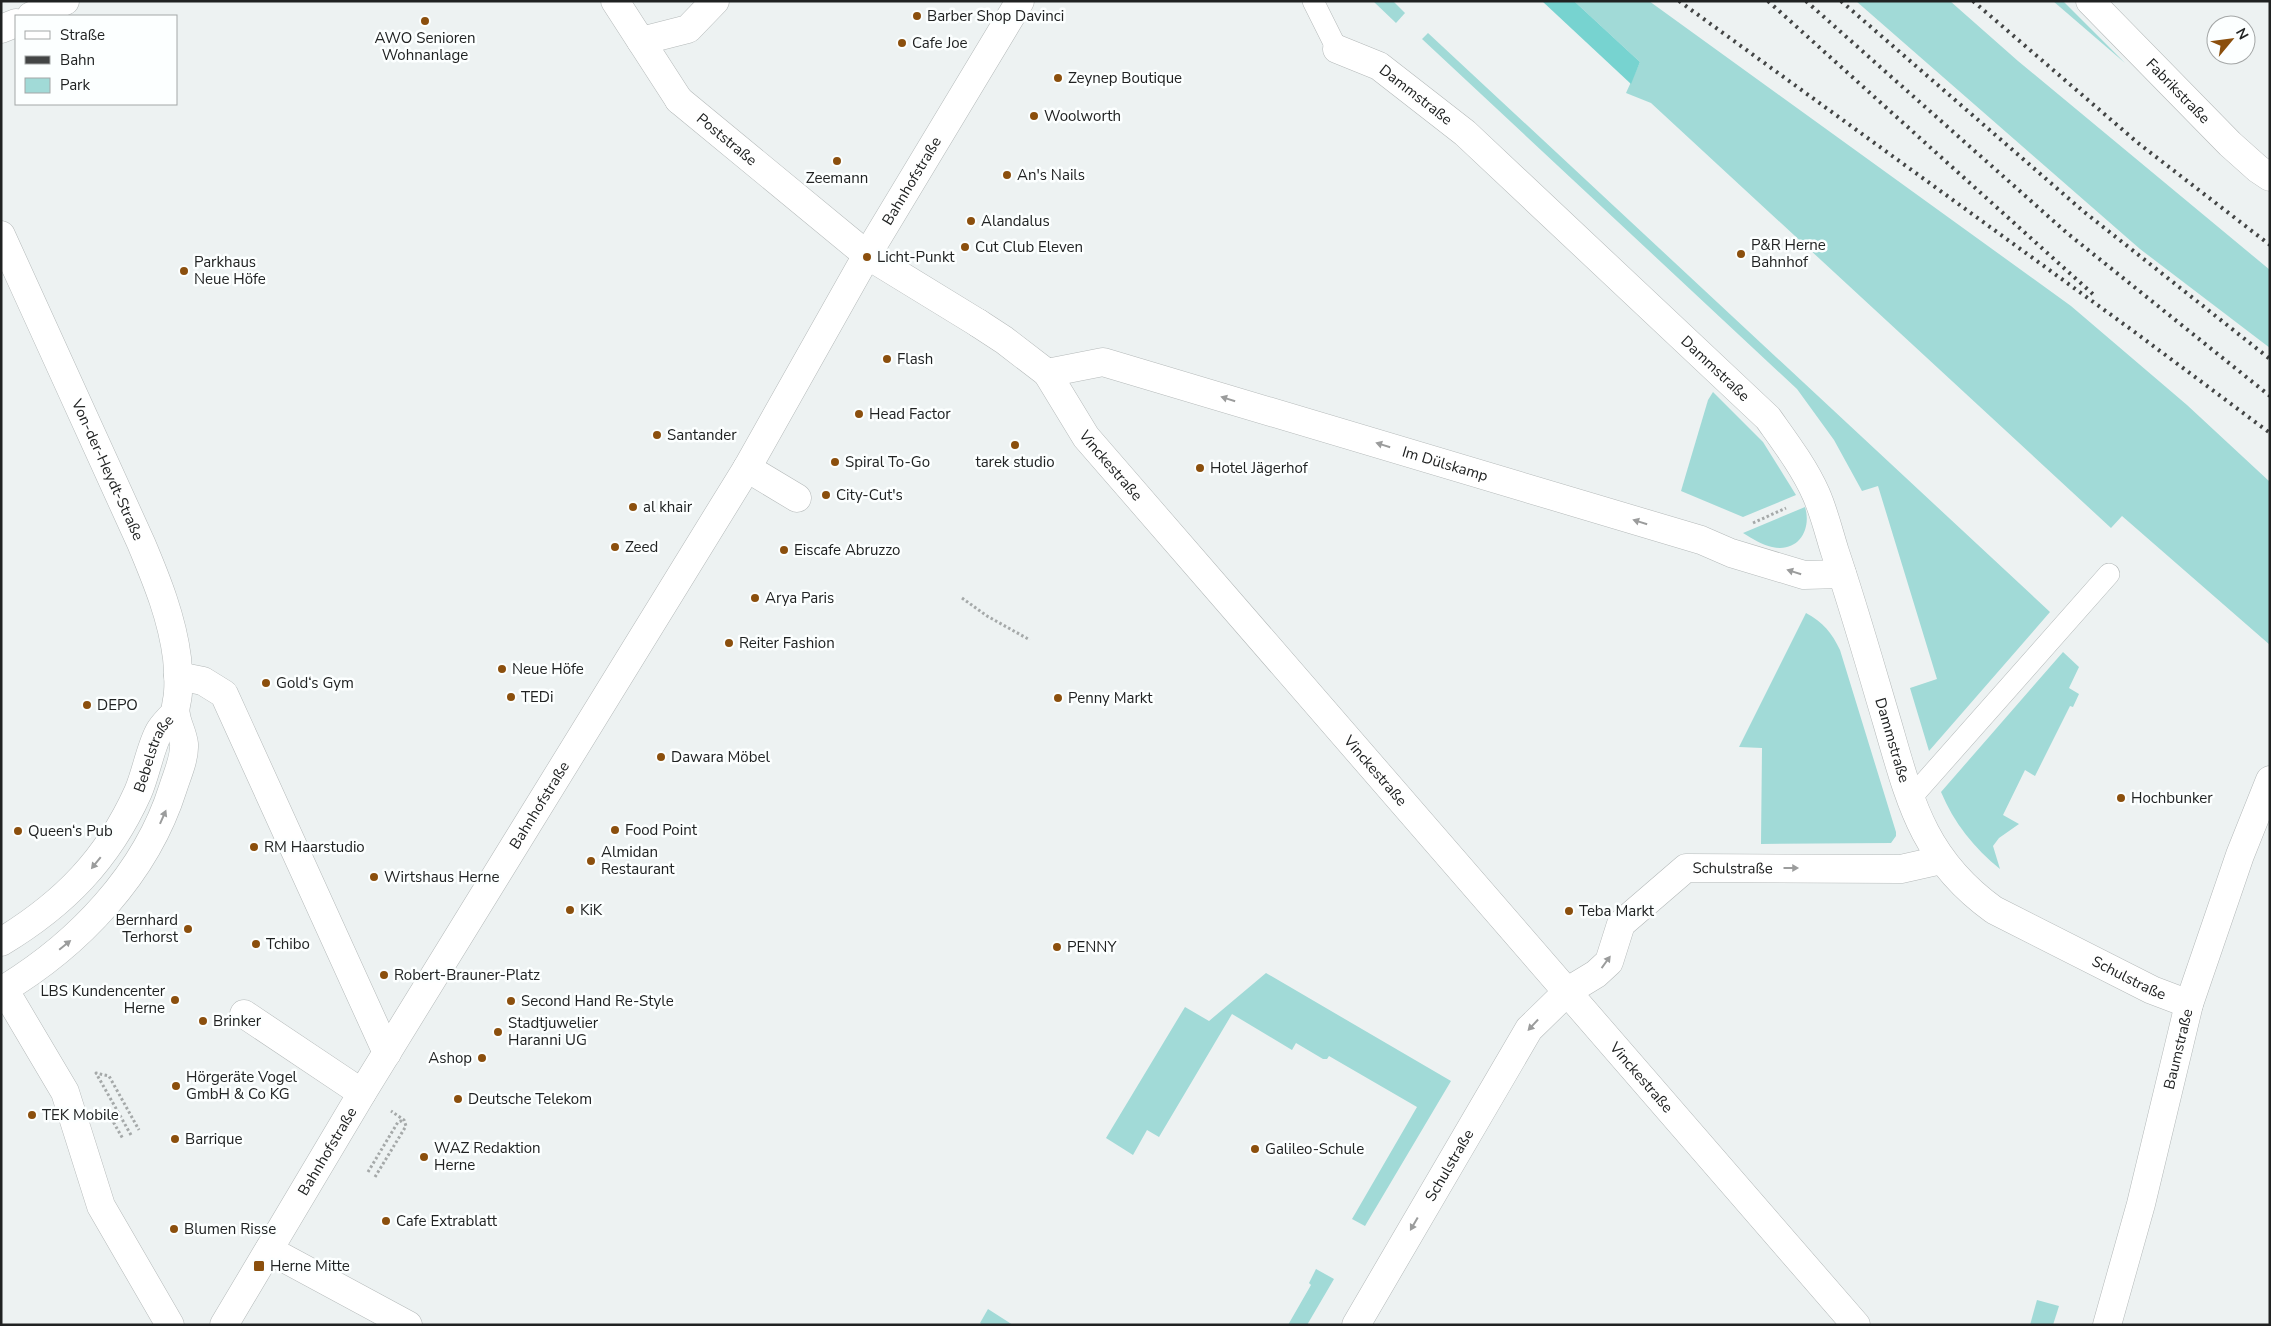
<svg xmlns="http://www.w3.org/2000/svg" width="2271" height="1326" font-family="'Nunito Sans',sans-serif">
  <rect width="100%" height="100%" fill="#edf2f2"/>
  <g fill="#a1dad7">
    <path d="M 1373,1 L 1393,1 L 1405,13 L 1396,23 Z"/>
    <path d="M 1574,1 L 1649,1 L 2071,306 L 2187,405 L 2270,482 L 2270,645 L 2122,516 L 2111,528 L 1651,103 L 1626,93 L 1640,62 Z"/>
    <path d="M 1856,1 L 1950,1 L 2018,61 L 2270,270 L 2270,348 L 2140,249 Z"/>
    <path d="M 2053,1 L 2063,1 L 2125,63 Z"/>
    <path d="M 1428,33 L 2050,612 L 1929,751 L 1910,688 L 1937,679 L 1878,486 L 1862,491 L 1834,440 L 1797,389 L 1422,39 Z"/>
    <path d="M 1713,392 L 1763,442 L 1796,495 L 1743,517 L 1681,491 L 1708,400 Z"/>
    <path d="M 1805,507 C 1812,530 1798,553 1772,547 C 1762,545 1753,539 1743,533 Z"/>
    <path d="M 1806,613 C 1823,622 1832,633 1840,650 L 1896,832 L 1896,836 L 1891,843 L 1761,844 L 1762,748 L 1739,747 Z"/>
    <path d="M 2063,652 L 2079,667 L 2069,688 L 2079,694 L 2073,707 L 2070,706 L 2035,776 L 2025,770 L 2003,815 L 2019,824 L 1999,838 L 1993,846 L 2000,869 C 1974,848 1954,823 1941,792 Z"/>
    <path d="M 1266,973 L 1451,1081 L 1365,1226 L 1352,1219 L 1417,1107 L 1329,1056 L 1327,1059 L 1323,1059 L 1296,1043 L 1292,1050 L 1232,1014 L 1159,1137 L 1147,1130 L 1133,1155 L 1106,1138 L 1185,1007 L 1209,1021 Z"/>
    <path d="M 1316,1269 L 1334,1279 L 1307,1325 L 1288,1325 L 1311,1285 L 1309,1283 Z"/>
    <path d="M 2037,1300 L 2059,1306 L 2053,1325 L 2030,1325 Z"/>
    <path d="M 988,1309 L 1013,1325 L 982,1325 L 980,1323 Z"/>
  </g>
  <path fill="#77d3d0" d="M 1542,1 L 1574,1 L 1640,62 L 1631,84 Z"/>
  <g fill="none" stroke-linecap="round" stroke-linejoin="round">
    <defs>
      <g id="service">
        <path d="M 1313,1 L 1337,49"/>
        <path d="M 1910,799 L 2109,574"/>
      </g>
      <g id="pedestrian">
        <path id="s1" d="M 679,100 L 867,255 L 978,323"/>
        <path d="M 747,468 L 797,498"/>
        <path d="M 178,676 L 203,681 L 224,694 L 387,1053"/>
        <path d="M 4,989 L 65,1092 L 101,1206 L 170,1325"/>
        <path d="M 244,1014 L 362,1093"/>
        <path d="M 269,1250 L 408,1325"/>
        <path id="s2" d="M 224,1325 L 362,1093 L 747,468 L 867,255 L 1020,1"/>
      </g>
      <g id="minor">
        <path d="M 615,1 L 679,100"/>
        <path id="s3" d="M 2090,1 L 2230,144 L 2258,169 L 2270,177"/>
        <path d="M 31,16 L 65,1"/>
        <path d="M 1,29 L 16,23"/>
        <path d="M 641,41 L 688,29 L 715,1"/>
        <path id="s4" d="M 1337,49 L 1379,66 L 1465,133 L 1768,418 C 1785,442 1804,467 1816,494 C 1824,512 1829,533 1835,552 C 1854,608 1870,665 1887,722 C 1910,801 1923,859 1994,910 L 2152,990 L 2189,1004"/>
        <path id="s5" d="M 1,235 L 141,543 C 157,581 172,618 177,658 C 178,669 179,681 178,692 C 178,700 174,708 176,715 C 177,724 183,734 184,744 C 185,758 177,775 173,788 C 146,874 78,945 1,991"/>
        <path id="s6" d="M 978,323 L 1004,340 L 1047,373 L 1086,437 L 1856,1325"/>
        <path id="s7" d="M 1047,373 L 1103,362 L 1701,540 L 1731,553 L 1804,575 L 1842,574"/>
        <path id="s8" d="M 1,942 C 64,904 108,859 138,792 C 146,774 151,744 160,730 C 164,724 170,718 175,713"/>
        <path id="s9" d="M 1356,1325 L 1529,1029 L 1568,991 L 1596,974 L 1609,962 L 1621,924 L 1686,868 L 1901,869 L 1941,860"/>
      </g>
      <g id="tertiary">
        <path id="s10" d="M 2107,1325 L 2141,1204 L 2189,1004 L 2240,855 L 2270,780"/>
      </g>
    </defs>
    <use href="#service" stroke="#b4b9b9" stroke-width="22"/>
    <use href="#pedestrian" stroke="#b4b9b9" stroke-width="29"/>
    <use href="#minor" stroke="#b4b9b9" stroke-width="29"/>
    <use href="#tertiary" stroke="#b4b9b9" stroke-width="29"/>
    <g stroke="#a5a9a9" stroke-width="3" stroke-dasharray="2.5 2.5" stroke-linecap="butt">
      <path d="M 1753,523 L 1786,508"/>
      <path d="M 962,598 L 987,616 L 1030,640"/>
      <path d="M 111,1118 L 123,1139"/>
      <path d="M 131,1135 L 96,1073 L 109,1076 L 139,1130"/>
      <path d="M 368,1172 L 398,1122 L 404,1120"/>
      <path d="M 375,1177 L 406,1126 L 404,1120 L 391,1111"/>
    </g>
    <use href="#service" stroke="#fff" stroke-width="21"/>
    <use href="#pedestrian" stroke="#fff" stroke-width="28"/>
    <use href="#minor" stroke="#fff" stroke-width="28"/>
    <use href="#tertiary" stroke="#fff" stroke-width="28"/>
    <g stroke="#434545" stroke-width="4" stroke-dasharray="2.5 5" stroke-linecap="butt">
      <path d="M 1679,1 L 2136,333 L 2270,433"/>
      <path d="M 1768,1 L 2095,296"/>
      <path d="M 1806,1 L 2067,233 L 2270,396"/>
      <path d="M 1841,1 L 2083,211 L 2270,359"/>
      <path d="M 1973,1 L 2138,143 L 2270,245"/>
    </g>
  </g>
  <defs><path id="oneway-solid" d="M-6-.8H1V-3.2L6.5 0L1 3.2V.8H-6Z" transform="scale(1.25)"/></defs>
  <g fill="#9b9c9c">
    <use href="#oneway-solid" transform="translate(1228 399) rotate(-163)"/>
    <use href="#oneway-solid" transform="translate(1383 445) rotate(-163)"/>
    <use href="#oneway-solid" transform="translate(1640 522) rotate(-163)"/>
    <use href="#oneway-solid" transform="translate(1794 572) rotate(-163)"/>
    <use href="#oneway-solid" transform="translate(163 817) rotate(-66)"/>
    <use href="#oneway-solid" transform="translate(96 863) rotate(129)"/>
    <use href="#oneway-solid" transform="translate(1791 868)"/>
    <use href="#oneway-solid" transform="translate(65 945) rotate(-39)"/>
    <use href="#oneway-solid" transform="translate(1606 962) rotate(-54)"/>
    <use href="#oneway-solid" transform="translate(1533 1025) rotate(133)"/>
    <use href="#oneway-solid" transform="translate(1414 1224) rotate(120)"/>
  </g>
  <g fill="#8b4f0d" stroke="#fcffff" stroke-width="2">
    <circle cx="917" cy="16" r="5"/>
    <circle cx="425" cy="21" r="5"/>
    <circle cx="902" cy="43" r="5"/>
    <circle cx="1058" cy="78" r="5"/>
    <circle cx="1034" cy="116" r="5"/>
    <circle cx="837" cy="161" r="5"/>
    <circle cx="1007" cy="175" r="5"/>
    <circle cx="971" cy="221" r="5"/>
    <circle cx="965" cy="247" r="5"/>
    <circle cx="1741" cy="254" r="5"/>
    <circle cx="867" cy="257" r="5"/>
    <circle cx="184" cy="271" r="5"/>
    <circle cx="887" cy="359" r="5"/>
    <circle cx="859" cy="414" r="5"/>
    <circle cx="657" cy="435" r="5"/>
    <circle cx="1015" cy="445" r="5"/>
    <circle cx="835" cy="462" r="5"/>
    <circle cx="1200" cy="468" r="5"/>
    <circle cx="826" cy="495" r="5"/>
    <circle cx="633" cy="507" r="5"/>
    <circle cx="615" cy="547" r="5"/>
    <circle cx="784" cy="550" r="5"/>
    <circle cx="755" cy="598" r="5"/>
    <circle cx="729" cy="643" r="5"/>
    <circle cx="502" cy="669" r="5"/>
    <circle cx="266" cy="683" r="5"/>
    <circle cx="511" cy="697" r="5"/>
    <circle cx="1058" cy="698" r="5"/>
    <circle cx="87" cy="705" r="5"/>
    <circle cx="661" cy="757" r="5"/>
    <circle cx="2121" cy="798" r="5"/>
    <circle cx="615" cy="830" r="5"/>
    <circle cx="18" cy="831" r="5"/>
    <circle cx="254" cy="847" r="5"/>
    <circle cx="591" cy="861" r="5"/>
    <circle cx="374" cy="877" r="5"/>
    <circle cx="570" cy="910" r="5"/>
    <circle cx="1569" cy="911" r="5"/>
    <circle cx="188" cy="929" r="5"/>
    <circle cx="256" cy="944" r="5"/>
    <circle cx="1057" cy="947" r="5"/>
    <circle cx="384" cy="975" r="5"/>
    <circle cx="175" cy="1000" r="5"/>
    <circle cx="511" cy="1001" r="5"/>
    <circle cx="203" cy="1021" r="5"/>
    <circle cx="498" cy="1032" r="5"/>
    <circle cx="482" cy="1058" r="5"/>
    <circle cx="176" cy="1086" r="5"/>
    <circle cx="458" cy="1099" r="5"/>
    <circle cx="32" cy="1115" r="5"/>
    <circle cx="175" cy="1139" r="5"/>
    <circle cx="1255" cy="1149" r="5"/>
    <circle cx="424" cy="1157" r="5"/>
    <circle cx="386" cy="1221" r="5"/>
    <circle cx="174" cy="1229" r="5"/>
    <rect x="253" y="1260" width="12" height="12" rx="2.5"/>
  </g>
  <g text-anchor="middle" stroke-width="5" stroke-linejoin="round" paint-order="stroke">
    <g font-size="15" fill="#202222" stroke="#fcffff" text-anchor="start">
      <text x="927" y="21">Barber Shop Davinci</text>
      <text x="425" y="43" text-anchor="middle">AWO Senioren<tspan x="425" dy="17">Wohnanlage</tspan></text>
      <text x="912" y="48">Cafe Joe</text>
      <text x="1068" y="83">Zeynep Boutique</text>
      <text x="1044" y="121">Woolworth</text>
      <text x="1017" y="180">An's Nails</text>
      <text x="837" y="183" text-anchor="middle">Zeemann</text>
      <text x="981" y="226">Alandalus</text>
      <text x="1751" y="250">P&amp;R Herne<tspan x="1751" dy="17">Bahnhof</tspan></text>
      <text x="975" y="252">Cut Club Eleven</text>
      <text x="877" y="262">Licht-Punkt</text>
      <text x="194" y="267">Parkhaus<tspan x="194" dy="17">Neue Höfe</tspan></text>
      <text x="897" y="364">Flash</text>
      <text x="869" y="419">Head Factor</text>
      <text x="667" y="440">Santander</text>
      <text x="845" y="467">Spiral To-Go</text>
      <text x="1015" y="467" text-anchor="middle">tarek studio</text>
      <text x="1210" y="473">Hotel Jägerhof</text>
      <text x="836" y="500">City-Cut's</text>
      <text x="643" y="512">al khair</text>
      <text x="625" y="552">Zeed</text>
      <text x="794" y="555">Eiscafe Abruzzo</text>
      <text x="765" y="603">Arya Paris</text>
      <text x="739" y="648">Reiter Fashion</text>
      <text x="512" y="674">Neue Höfe</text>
      <text x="276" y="688">Gold‘s Gym</text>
      <text x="521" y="702">TEDi</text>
      <text x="1068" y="703">Penny Markt</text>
      <text x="97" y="710">DEPO</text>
      <text x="671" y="762">Dawara Möbel</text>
      <text x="2131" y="803">Hochbunker</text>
      <text x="625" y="835">Food Point</text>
      <text x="28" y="836">Queen‘s Pub</text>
      <text x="264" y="852">RM Haarstudio</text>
      <text x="601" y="857">Almidan<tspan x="601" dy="17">Restaurant</tspan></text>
      <text x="384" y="882">Wirtshaus Herne</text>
      <text x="580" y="915">KiK</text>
      <text x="1579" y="916">Teba Markt</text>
      <text x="178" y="925" text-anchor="end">Bernhard<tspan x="178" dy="17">Terhorst</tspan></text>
      <text x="266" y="949">Tchibo</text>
      <text x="1067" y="952">PENNY</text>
      <text x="394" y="980">Robert-Brauner-Platz</text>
      <text x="165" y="996" text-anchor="end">LBS Kundencenter<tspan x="165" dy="17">Herne</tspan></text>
      <text x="521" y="1006">Second Hand Re-Style</text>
      <text x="213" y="1026">Brinker</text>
      <text x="508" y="1028">Stadtjuwelier<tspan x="508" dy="17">Haranni UG</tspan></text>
      <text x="472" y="1063" text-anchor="end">Ashop</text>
      <text x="186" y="1082">Hörgeräte Vogel<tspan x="186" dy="17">GmbH &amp; Co KG</tspan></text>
      <text x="468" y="1104">Deutsche Telekom</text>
      <text x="42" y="1120">TEK Mobile</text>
      <text x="185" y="1144">Barrique</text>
      <text x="434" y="1153">WAZ Redaktion<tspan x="434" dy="17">Herne</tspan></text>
      <text x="1265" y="1154">Galileo-Schule</text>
      <text x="396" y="1226">Cafe Extrablatt</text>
      <text x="184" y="1234">Blumen Risse</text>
      <text x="270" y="1271">Herne Mitte</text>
    </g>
    <g font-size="15" fill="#202222" stroke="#fcffff">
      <text dy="5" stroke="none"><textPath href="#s3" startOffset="126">Fabrikstraße</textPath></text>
      <text dy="5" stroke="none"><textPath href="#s4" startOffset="92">Dammstraße</textPath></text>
      <text dy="5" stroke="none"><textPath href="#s1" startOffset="62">Poststraße</textPath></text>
      <text dy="5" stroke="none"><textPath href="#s2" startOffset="1335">Bahnhofstraße</textPath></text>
      <text dy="5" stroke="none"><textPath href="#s4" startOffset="498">Dammstraße</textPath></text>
      <text dy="5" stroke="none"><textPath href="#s7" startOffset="414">Im Dülskamp</textPath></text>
      <text dy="5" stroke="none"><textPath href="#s6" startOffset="198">Vinckestraße</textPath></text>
      <text dy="5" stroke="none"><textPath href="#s5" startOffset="258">Von-der-Heydt-Straße</textPath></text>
      <text dy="5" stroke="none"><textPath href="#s4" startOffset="918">Dammstraße</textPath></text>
      <text dy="5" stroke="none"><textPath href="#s8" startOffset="248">Bebelstraße</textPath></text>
      <text dy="5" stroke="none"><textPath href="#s6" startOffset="602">Vinckestraße</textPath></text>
      <text dy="5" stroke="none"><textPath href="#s2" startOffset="608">Bahnhofstraße</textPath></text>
      <text dy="5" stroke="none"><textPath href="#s9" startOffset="620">Schulstraße</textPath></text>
      <text dy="5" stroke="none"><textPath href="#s4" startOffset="1272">Schulstraße</textPath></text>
      <text dy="5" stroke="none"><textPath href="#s10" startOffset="285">Baumstraße</textPath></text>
      <text dy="5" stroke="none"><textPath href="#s6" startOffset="1008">Vinckestraße</textPath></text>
      <text dy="5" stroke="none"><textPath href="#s2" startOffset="202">Bahnhofstraße</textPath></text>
      <text dy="5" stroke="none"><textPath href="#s9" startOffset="185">Schulstraße</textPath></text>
    </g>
  </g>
  <rect width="2271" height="1326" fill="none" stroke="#202222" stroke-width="5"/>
  <rect x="15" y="15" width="162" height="90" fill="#fcffff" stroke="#a4a7a7"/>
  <rect x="25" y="31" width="25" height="8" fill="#ffffff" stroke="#a4a7a7"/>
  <text x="60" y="40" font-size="15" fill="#202222">Straße</text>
  <rect x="25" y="56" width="25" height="8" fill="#434545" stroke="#a4a7a7"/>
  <text x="60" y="65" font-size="15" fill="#202222">Bahn</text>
  <rect x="25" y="78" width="25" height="15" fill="#a1dad7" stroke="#a4a7a7"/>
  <text x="60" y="90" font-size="15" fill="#202222">Park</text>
  <g transform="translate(2231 40) rotate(61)"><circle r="24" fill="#fcffff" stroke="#a4a7a7"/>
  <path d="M0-4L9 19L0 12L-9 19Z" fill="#8b4f0d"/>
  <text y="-8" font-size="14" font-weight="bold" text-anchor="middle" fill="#202222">N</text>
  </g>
</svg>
